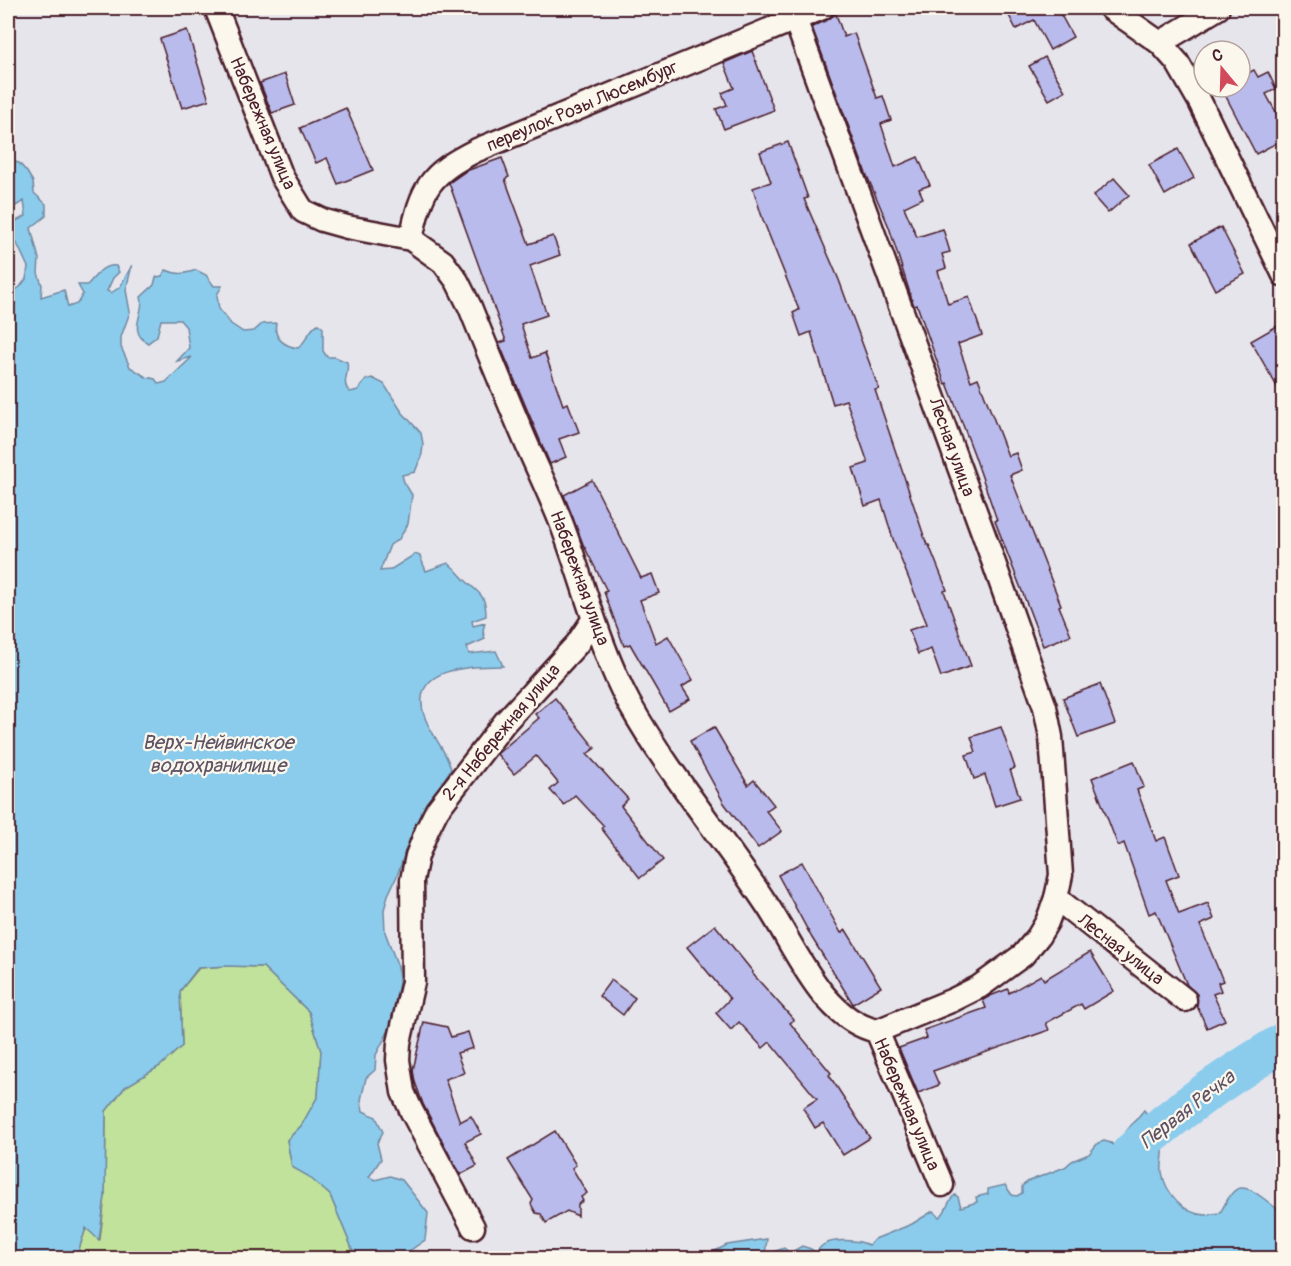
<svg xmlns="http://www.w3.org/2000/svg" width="1291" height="1266" font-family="Pangolin,sans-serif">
  <rect width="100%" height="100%" fill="#e7e5ec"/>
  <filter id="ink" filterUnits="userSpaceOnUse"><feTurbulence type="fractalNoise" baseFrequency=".0167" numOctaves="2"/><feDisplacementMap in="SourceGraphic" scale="12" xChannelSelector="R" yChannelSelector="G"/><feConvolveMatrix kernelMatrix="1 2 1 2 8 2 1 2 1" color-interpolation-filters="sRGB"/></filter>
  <g filter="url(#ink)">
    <path fill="#c0e29b" stroke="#858063" stroke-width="1.5" d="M 226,966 L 263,967 L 309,1012 L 321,1051 L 318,1096 L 301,1126 L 287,1140 L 292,1167 L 308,1175 L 330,1195 L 356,1258 L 76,1258 L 86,1228 L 100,1239 L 105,1196 L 106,1111 L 125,1087 L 160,1066 L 182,1046 L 180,991 L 199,968 Z"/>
    <g fill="#8bccec" stroke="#71879f" stroke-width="1.5">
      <path d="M 8,160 L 19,163 L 27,172 L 33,182 L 34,193 L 46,204 L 46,216 L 31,228 L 39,259 L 38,273 L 42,285 L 41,297 L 64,290 L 68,307 L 77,304 L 83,294 L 78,285 L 87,285 C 97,276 101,264 116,266 L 119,272 L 113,278 L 107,291 L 111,293 L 120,287 L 132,265 L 126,290 L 130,312 L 121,337 L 121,347 L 130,367 L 146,377 L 155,379 L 159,384 L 166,382 L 192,357 L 177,361 L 189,348 L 186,327 L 180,320 L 161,320 L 157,336 L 148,343 C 126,331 146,312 141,297 L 154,285 L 156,277 L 162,276 L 166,270 C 177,275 185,274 196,270 L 206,275 L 214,286 L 222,286 L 217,295 L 219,309 L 231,324 L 243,332 L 254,331 L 262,324 L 276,323 C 273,338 284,346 298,348 C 307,341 309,329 318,324 L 323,328 L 323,351 L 327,357 L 335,357 L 347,362 C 350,374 340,383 350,392 L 358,390 L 366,380 L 372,378 L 384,384 L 402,412 L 421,433 L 423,444 L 422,454 L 415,472 L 402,475 L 404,482 L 412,495 L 408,524 L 399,539 L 390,545 L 380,571 L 390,570 L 415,554 L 420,556 L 426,571 L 448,563 C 455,568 459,574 465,580 C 479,594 486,594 486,616 L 472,621 L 473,626 L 485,623 L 483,630 L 485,639 L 467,647 L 469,654 L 496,651 L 503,666 C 472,666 409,666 424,715 C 430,734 446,749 451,769 L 414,827 L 397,876 L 388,895 L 384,910 L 385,932 L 398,967 L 399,983 L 390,1028 L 376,1055 L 375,1070 L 366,1078 L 361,1100 L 363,1111 L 376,1117 L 383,1132 L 377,1143 L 381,1159 L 369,1177 L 375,1180 L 390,1176 L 402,1180 L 428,1213 L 425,1240 L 405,1254 L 412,1258 L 356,1258 L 330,1195 L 308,1176 L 292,1167 L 287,1140 L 301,1126 L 318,1096 L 321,1051 L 309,1012 L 263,967 L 226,966 L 198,968 L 180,991 L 182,1046 L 160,1066 L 125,1087 L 106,1111 L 105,1196 L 99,1240 L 86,1228 L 76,1258 L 8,1258 L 8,295 L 20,287 L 26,279 L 28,267 L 13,235 L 16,221 L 26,216 L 24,201 L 14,207 L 8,207 L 8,195 L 10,193 Z"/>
      <path d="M 1144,1110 C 1152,1120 1161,1135 1163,1148 C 1164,1156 1161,1164 1162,1172 C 1165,1192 1184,1215 1206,1215 C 1210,1215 1216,1213 1220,1213 C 1224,1206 1228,1197 1233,1192 C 1247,1177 1271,1208 1283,1212 L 1283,1258 L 701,1258 L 727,1245 L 767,1239 L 765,1255 L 784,1248 L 790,1253 L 802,1246 L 811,1249 L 816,1253 C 818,1250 820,1247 823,1245 C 834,1238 858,1240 869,1245 L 875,1239 L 912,1224 L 933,1211 L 939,1217 C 948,1212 946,1201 955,1195 L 958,1197 L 961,1207 L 977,1202 L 976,1197 L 988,1194 L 988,1189 L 1005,1185 L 1012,1195 L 1017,1196 L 1022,1193 L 1022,1186 L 1029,1181 L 1065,1167 L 1072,1161 L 1089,1154 L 1098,1143 L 1104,1141 L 1111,1143 L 1114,1146 Z"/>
    </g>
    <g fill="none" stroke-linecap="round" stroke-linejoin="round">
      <path stroke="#8bccec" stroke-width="40" d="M 1179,1258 L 1170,1226 L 1142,1189 L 1131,1153 C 1177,1110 1230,1075 1284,1042"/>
    </g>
    <g fill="#b9bbed" stroke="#4a1f2b" stroke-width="1.5">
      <path d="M 1005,8 L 1057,8 L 1073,37 L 1050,50 L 1034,20 L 1016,29 Z"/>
      <path d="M 836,14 L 844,37 L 854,33 L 877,98 L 883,96 L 891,120 L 881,124 L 895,167 L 918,157 L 930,185 L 919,189 L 923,198 L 904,207 L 917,237 L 943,229 L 950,252 L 942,254 L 946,268 L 938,271 L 948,304 L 969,297 L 982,335 L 958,344 L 971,381 L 978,378 L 1008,456 L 1016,453 L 1022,470 L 1010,475 L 1061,605 L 1059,606 L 1071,635 L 1043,646 L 995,521 L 997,520 L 974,454 L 947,383 L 945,384 L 917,305 L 914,306 L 889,227 L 865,171 L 812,27 L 827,20 Z"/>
      <path d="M 187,30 L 209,100 L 182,108 L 160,39 Z"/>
      <path d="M 752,51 L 774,110 L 724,129 L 716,109 L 727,105 L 722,93 L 734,88 L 724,63 Z"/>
      <path d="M 1045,57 L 1065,91 L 1049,100 L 1029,66 Z"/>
      <path d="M 1254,70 L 1258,77 L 1268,72 L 1276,89 L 1266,94 L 1284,127 L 1284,139 L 1256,154 L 1221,87 L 1240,87 L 1240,77 Z"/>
      <path d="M 285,74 L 295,105 L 272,113 L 260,83 Z"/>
      <path d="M 346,108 L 373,170 L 338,184 L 327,158 L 316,163 L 300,128 Z"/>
      <path d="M 788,142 L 808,198 L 804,199 L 839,280 L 879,389 L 875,390 L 927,545 L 929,545 L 947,590 L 944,591 L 971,666 L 941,677 L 931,649 L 918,654 L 909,630 L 927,624 L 894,542 L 881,500 L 865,506 L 853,468 L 868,463 L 846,400 L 833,404 L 811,332 L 801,336 L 793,313 L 799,310 L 763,220 L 753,188 L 771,182 L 760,152 Z"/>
      <path d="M 1178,149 L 1194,178 L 1165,195 L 1149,165 Z"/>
      <path d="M 502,158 L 509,177 L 505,179 L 529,244 L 553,236 L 560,255 L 530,266 L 547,315 L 521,324 L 532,358 L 545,353 L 563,405 L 568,403 L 579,432 L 559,439 L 566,457 L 550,464 L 499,343 L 506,341 L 449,183 L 466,171 Z"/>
      <path d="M 1114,178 L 1129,195 L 1108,213 L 1093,196 Z"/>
      <path d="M 1221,227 L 1245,274 L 1215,290 L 1191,243 Z"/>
      <path d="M 1277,326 L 1284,339 L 1284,399 L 1251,341 Z"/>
      <path d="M 592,480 L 641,578 L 652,574 L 659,593 L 640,600 L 656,643 L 668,636 L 693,680 L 682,687 L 690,699 L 669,711 L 630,644 L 624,646 L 604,592 L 607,591 L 583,544 L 564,495 Z"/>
      <path d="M 1100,684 L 1115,724 L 1078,737 L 1063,698 Z"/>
      <path d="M 555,698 L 595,748 L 587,754 L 628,799 L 621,806 L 663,860 L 640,878 L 601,828 L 604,826 L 575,795 L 564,805 L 550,790 L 558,783 L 536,756 L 514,774 L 497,754 L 539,718 L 535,714 Z"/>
      <path d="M 714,727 L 748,785 L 754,780 L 774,805 L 766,811 L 782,831 L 758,848 L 724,803 L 690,741 Z"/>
      <path d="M 1001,727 L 1015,768 L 1010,770 L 1020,798 L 995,806 L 985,775 L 974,779 L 966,755 L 976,752 L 971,737 Z"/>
      <path d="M 1134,761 L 1144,787 L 1137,790 L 1156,841 L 1165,837 L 1179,875 L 1166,880 L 1179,914 L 1208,903 L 1214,919 L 1200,925 L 1223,981 L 1218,983 L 1221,991 L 1213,994 L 1225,1020 L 1207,1028 L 1197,1006 L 1197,994 L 1187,985 L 1156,911 L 1149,914 L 1124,843 L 1118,846 L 1092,778 Z"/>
      <path d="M 802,862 L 841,933 L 846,930 L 881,987 L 853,1004 L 812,938 L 778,875 Z"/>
      <path d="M 715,925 L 753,972 L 752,973 L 794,1020 L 790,1023 L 831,1073 L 829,1075 L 870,1138 L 843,1155 L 823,1123 L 815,1128 L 803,1108 L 817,1099 L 770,1042 L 763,1048 L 739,1022 L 731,1030 L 716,1013 L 730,999 L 687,947 Z"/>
      <path d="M 1090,952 L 1114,991 L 1084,1009 L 1081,1004 L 1046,1023 L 1049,1030 L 933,1071 L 939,1085 L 918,1093 L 899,1048 L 927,1038 L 924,1030 L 986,1008 L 983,1000 L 990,996 L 1008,989 L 1009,993 L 1041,975 L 1044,980 Z"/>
      <path d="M 611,980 L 635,998 L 623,1015 L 599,996 Z"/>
      <path d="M 424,1022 L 447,1027 L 451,1037 L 468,1032 L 473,1048 L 457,1053 L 464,1073 L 445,1079 L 460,1122 L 471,1116 L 481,1134 L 465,1142 L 477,1166 L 460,1175 L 423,1104 L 415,1082 L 413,1070 Z"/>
      <path d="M 555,1131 L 576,1165 L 572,1168 L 587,1193 L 581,1197 L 583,1201 L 578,1204 L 578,1216 L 567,1211 L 546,1223 L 541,1214 L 536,1213 L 531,1204 L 533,1200 L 508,1160 Z"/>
    </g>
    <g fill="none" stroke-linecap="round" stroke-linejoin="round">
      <defs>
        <g id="minor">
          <path d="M 216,8 L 282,177 L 303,211 L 322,220 L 347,227 L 411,239 L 443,262 L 457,281 L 470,307 C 487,349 504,391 522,433 C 535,464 550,494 562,525 C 584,584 599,647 629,703 C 669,774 722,837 767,905 C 796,948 822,1019 877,1031 L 942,1185"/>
          <path d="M 791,8 L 985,538 L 1045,707 L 1051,737 L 1061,875 L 1056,898 L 1047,922 L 1038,937 L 1023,955 L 979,987 L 953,1000 L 877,1031"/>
          <path d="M 1110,8 L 1160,43 L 1177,62 L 1200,102 L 1284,275"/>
          <path d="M 1160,43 L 1218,8"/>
          <path d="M 411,239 C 422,187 429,174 477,150 L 822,8"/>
          <path d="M 1056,898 L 1185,1000"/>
          <path d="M 473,1227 L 411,1110 L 403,1092 L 398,1060 L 399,1043 L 413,982 L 412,880 L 417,856 L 427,830 L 437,810 L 505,722 L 577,644 L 593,620"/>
        </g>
      </defs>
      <use href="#minor" stroke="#4a1f2b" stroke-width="27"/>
      <use href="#minor" stroke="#fbf7ec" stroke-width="22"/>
    </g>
  </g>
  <g text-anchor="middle" stroke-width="4.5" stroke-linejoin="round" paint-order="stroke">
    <g font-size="18" fill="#4a1f2b" stroke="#fbf7ec">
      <text transform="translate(582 106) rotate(-23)" y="6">переулок Розы Люсембург</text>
      <text transform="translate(263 123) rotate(67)" y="6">Набережная улица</text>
      <text transform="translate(952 447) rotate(70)" y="6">Лесная улица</text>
      <text transform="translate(580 578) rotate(70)" y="6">Набережная улица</text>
      <text transform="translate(501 732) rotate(-50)" y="6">2-я Набережная улица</text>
      <text transform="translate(1121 949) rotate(38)" y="6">Лесная улица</text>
      <text transform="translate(907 1104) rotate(67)" y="6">Набережная улица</text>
    </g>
    <g font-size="20" font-style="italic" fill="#5e5365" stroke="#fbf7ec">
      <text x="218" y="749">Верх-Нейвинское<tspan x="218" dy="23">водохранилище</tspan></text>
      <text transform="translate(1187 1109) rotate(-38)" y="7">Первая Речка</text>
    </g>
  </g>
  <rect width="1291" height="1266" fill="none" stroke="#fbf7ec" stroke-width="30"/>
  <rect x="15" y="15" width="1261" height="1236" fill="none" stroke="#4a1f2b" stroke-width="2" filter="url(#ink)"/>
  <g transform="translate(1222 69) rotate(341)"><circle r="28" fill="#fbf7ec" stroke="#b4a19f" stroke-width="1.5"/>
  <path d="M0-4.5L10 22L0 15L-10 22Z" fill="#d1495b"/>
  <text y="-9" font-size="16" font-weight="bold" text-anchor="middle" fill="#4a1f2b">С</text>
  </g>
</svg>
